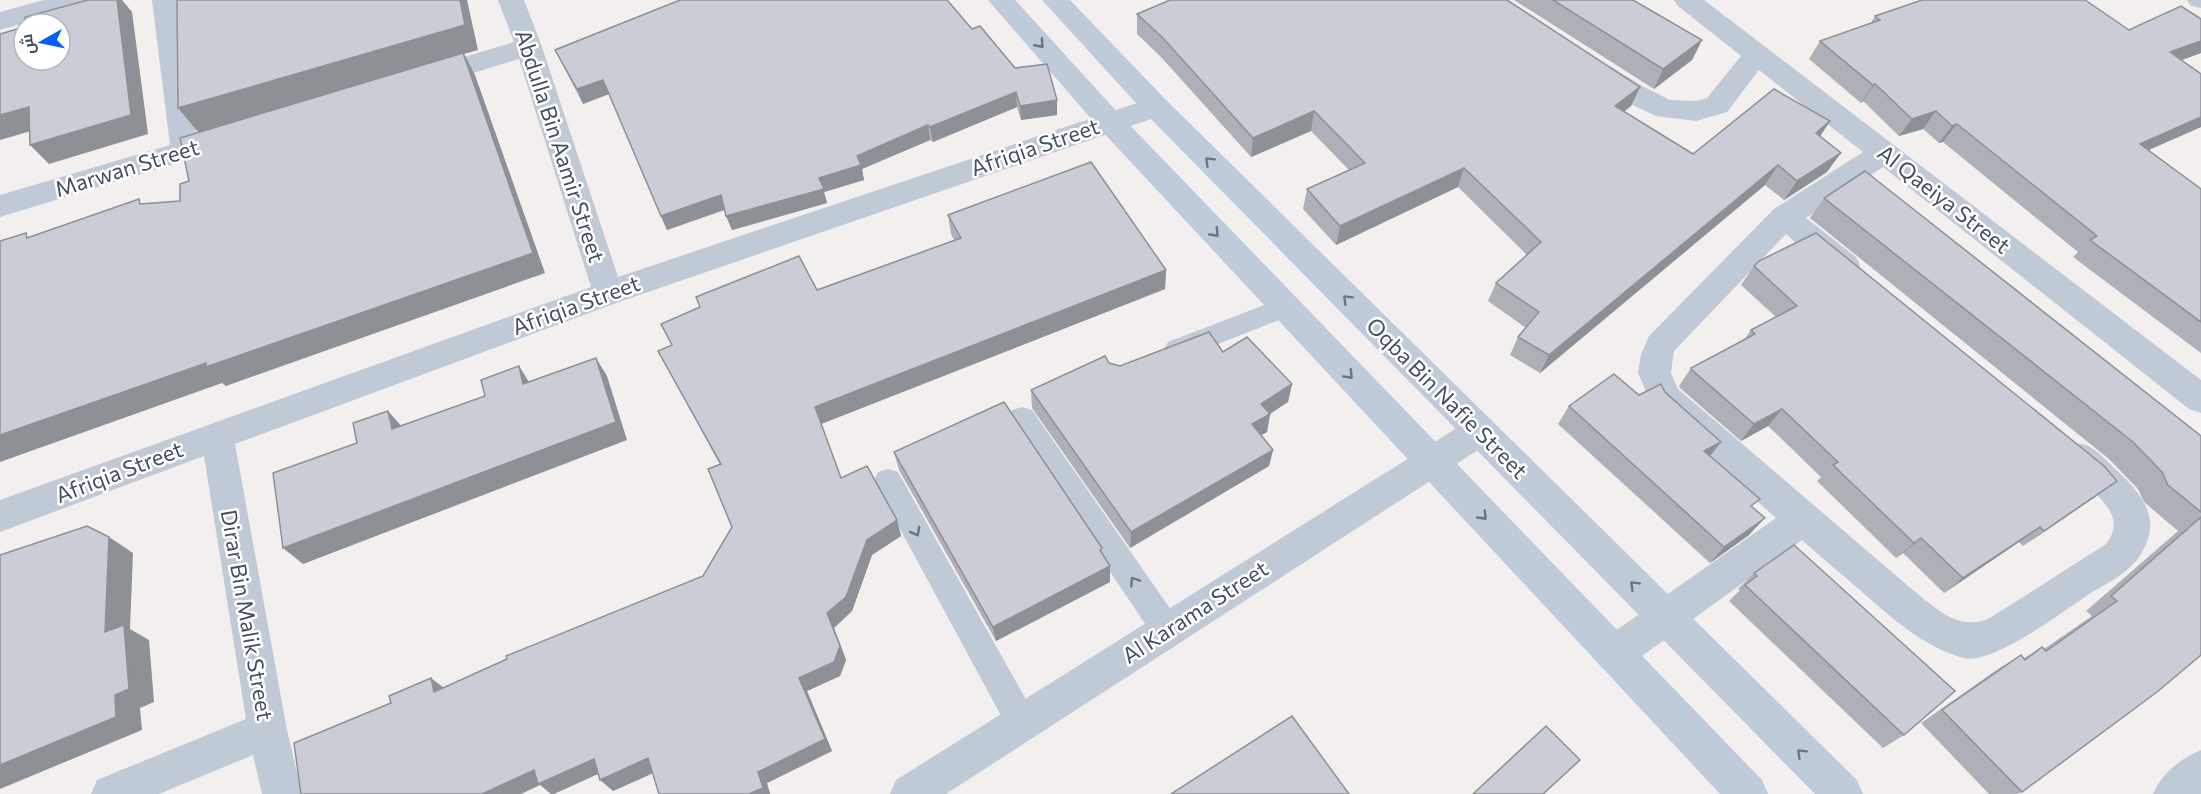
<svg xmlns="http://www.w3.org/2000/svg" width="2201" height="794" font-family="Commissioner,Cairo,sans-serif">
  <rect width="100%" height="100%" fill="#f2efee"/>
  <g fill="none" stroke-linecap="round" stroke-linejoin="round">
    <g fill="#c0cad6" fill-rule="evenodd">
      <path d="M 1285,297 L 1294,300 L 1298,307 L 1294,314 L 1177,360 L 1168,356 L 1164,349 L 1168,342 Z"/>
      <path d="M 1022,407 L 1032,410 L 1178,620 L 1182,630 L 1178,640 L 1167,644 L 1156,640 L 1012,426 L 1008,418 L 1012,410 Z"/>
      <path d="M 888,469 L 898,472 L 1033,712 L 1038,723 L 1033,734 L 1022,739 L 1011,734 L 874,481 L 878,472 Z"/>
    </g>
    <g fill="#c0cad6" fill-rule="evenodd">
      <path d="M 44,0 L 87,0 L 83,6 L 0,30 L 0,12 Z"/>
      <path d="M 152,0 L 178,0 L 197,136 L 226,128 L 236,131 L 240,138 L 236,145 L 0,217 L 0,195 L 170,145 Z"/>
      <path d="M 498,0 L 524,0 L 542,47 L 618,277 L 1146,100 L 1156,97 L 1166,100 L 1170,107 L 1166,114 L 619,302 L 235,444 L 287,730 L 302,794 L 262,794 L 253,755 L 159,794 L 91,794 L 97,780 L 246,719 L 204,456 L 0,532 L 0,500 L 591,287 L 519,59 L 427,87 L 417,85 L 413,78 L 417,71 L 514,42 Z"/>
      <path d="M 1674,0 L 1704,0 L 2201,380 L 2201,413 L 2189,409 L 1883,167 L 1806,218 L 1856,257 L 1860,265 L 1856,273 C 1830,281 1805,250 1786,234 L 1674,351 L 1671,373 L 1678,389 L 1914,591 C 1937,609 1959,632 1990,618 L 2106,544 C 2135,508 2074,484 2060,456 L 2065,446 C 2087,438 2096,451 2111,465 C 2128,480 2153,504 2150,529 C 2149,541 2141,557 2132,565 C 2121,577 2104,585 2091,593 C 2065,610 1992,666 1963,658 C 1922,646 1892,618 1861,591 C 1841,574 1821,557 1802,540 L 1627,667 L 1614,672 L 1601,667 L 1595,654 L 1601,641 L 1776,518 L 1654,409 L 1638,373 L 1641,354 L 1649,336 L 1774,209 L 1863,152 L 1759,70 L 1727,112 L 1696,121 L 1656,116 L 1624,101 L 1588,77 L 1584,71 L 1588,65 L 1598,62 L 1608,65 L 1644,87 L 1670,100 L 1696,101 L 1707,98 L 1741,56 L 1678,6 Z"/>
      <path d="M 2187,0 L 2201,0 L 2201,8 L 2191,6 Z"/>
      <path d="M 1480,417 L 1492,421 L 1497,431 L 1492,441 L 946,794 L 890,794 L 896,780 L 1468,421 Z"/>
      <path d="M 2201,750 L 2201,794 L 2153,794 C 2162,773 2180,759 2201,750 Z"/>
    </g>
    <g fill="#bfcada" fill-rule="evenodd">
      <path d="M 988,0 L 1015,0 L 1120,115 L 1762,780 L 1768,794 L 1720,794 L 1100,129 Z"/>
      <path d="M 1042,0 L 1070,0 L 1166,100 L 1857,780 L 1863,794 L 1815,794 L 1146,114 Z"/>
    </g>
  </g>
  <g fill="#aeb0b7">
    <path d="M 1514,0 L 1633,0 L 1702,40 L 1692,60 L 1654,89 Z"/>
    <path d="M 1137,14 L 1640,87 L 1631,106 L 1624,112 L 1693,154 L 1830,121 L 1820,136 L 1827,172 L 1784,200 L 1765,185 L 1540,373 L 1510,355 L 1518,337 L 1526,328 L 1488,301 L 1496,283 L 1527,255 L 1458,187 L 1336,245 L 1303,209 L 1307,189 L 1349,170 L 1311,131 L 1251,157 L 1161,57 L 1137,34 Z"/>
    <path d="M 1875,16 L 2129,30 L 2201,19 L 2201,53 L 2181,60 L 2201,127 L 2149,150 L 2201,189 L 2201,353 L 2073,257 L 2078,252 L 1943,142 L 1939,143 L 1923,129 L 1899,136 L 1863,101 L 1861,103 L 1809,59 L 1820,41 L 1871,23 Z"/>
    <path d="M 972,29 L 1015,68 L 1057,100 L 1057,115 L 1021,120 L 1017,107 L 933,142 L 930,140 L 862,169 L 864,180 L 824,192 L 827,203 L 732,230 L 725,210 L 667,230 L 609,94 L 583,104 L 555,50 Z"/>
    <path d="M 1824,198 L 2201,436 L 2201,655 L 2022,792 L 2017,794 L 1989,794 L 1921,723 L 1998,669 L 2021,655 L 2024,658 L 2042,647 L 2044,649 L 2092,616 L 2086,611 L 2178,531 L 2144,502 L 2138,489 L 2109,459 L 1810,218 Z"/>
    <path d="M 948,215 L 1166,270 L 1165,289 L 821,424 L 841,478 L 897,520 L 901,536 L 872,555 L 852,611 L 834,628 L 846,660 L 840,676 L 807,691 L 832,751 L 767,783 L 770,794 L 659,794 L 653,773 L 613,791 L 598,774 L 540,785 L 444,688 L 703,576 L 732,527 L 720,465 L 658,351 L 672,345 L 661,324 L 817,290 L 954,240 L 951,234 Z"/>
    <path d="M 1754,266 L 2095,497 L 2023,546 L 2019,542 L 1944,593 L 1903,553 L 1896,558 L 1817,481 L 1821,477 L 1768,426 L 1741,441 L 1680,388 L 1679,386 L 1691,368 L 1744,340 L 1751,330 L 1776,317 L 1741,285 Z"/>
    <path d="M 1223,352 L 1292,384 L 1288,402 L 1270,414 L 1267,432 L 1261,435 L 1273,450 L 1269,466 L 1130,548 L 1032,408 L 1031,390 L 1109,363 L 1120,366 Z"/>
    <path d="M 1665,392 L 1710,456 L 1752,507 L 1749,535 L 1710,563 L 1558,424 L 1569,406 L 1639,395 Z"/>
    <path d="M 894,452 L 1102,548 L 1102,554 L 1110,582 L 996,641 L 899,470 Z"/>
    <path d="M 1754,573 L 1904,735 L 1883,748 L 1729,601 L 1740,590 L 1738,589 Z"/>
  </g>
  <g fill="#8d9095">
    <path d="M 117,0 L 122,0 L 132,12 L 148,134 L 49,164 L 30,145 Z"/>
    <path d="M 460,0 L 467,0 L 478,50 L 464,54 L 475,75 L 545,273 L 226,386 L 222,383 L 0,462 L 0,435 L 206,363 L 199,133 L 178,108 Z"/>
    <path d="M 1702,40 L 1692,60 L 1654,89 L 1663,69 Z"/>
    <path d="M 2201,41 L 2201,53 L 2154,70 L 2170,52 Z"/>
    <path d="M 603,80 L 609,94 L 583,104 L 577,89 Z"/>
    <path d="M 1875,84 L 1863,101 L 1861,103 L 1873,85 Z"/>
    <path d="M 1640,87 L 1631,106 L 1605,126 L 1615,106 Z"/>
    <path d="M 1016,92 L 1017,107 L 933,142 L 930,127 Z"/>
    <path d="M 1057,100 L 1057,115 L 1021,120 L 1020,106 Z"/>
    <path d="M 29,107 L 48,126 L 0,140 L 0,115 Z"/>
    <path d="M 1314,111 L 1311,131 L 1251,157 L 1253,138 Z"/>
    <path d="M 1936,111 L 1923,129 L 1899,136 L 1912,119 Z"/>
    <path d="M 2201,117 L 2201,127 L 2123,161 L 2140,144 Z"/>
    <path d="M 1830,121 L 1817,141 L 1816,133 Z"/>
    <path d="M 1957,124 L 1943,142 L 1939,143 L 1952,126 Z"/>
    <path d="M 928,125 L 930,140 L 862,169 L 864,180 L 824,192 L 827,203 L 732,230 L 726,216 L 819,178 L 857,156 Z"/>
    <path d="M 1841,153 L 1827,172 L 1784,200 L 1797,181 Z"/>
    <path d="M 1778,165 L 1765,185 L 1540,373 L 1549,355 Z"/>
    <path d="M 1464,168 L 1458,187 L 1336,245 L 1340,226 Z"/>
    <path d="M 721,195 L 726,209 L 667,230 L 661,216 Z"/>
    <path d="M 1166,270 L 1165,289 L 821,424 L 815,407 Z"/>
    <path d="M 596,358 L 607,376 L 627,440 L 303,564 L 283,548 Z"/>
    <path d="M 519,366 L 531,385 L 523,384 Z"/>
    <path d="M 1292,384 L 1288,402 L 1258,421 L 1261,404 Z"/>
    <path d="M 1782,409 L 1768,426 L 1741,441 L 1754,424 Z"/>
    <path d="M 388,411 L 404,429 L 392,429 Z"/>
    <path d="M 1270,414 L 1267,432 L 1249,442 L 1252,424 Z"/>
    <path d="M 1721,442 L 1707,460 L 1704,451 Z"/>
    <path d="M 1273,450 L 1269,466 L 1130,548 L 1131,532 Z"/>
    <path d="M 2117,481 L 2095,497 L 2023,546 L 2044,531 Z"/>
    <path d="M 1765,518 L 1749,535 L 1710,563 L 1724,547 Z"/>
    <path d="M 897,520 L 901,536 L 872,555 L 852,611 L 834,628 L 846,660 L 840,676 L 807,691 L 832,751 L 767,783 L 770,794 L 749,794 L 827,613 L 867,540 Z"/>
    <path d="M 2040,527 L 2019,542 L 1944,593 L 1963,578 Z"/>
    <path d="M 109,537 L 133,553 L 130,629 L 149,640 L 154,702 L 140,708 L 142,730 L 0,789 L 0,765 L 115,695 L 105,632 Z"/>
    <path d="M 1921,538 L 1903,553 L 1896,558 L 1914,543 Z"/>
    <path d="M 1110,566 L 1110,582 L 996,641 L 993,627 Z"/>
    <path d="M 431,678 L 448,691 L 434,692 Z"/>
    <path d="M 648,758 L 660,770 L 613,791 L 600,780 Z"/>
    <path d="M 594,759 L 607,770 L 554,794 L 551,794 L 540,785 L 521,794 L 482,794 L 534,770 Z"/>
  </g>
  <g fill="#cacdd5" stroke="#8d9095" stroke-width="1.5">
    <path d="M 88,0 L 117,0 L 131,115 L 30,145 L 29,107 L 0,115 L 0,34 L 24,27 L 24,60 L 60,60 L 60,24 L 25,24 L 25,17 Z"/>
    <path d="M 177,0 L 460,0 L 465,25 L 178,108 Z"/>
    <path d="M 680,0 L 947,0 L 972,29 L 980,26 L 1015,68 L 1047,64 L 1057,100 L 1020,106 L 1016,92 L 930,127 L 928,125 L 857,156 L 861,165 L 819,178 L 824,189 L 726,216 L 721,195 L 661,216 L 603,80 L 577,89 L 555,50 Z"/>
    <path d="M 1170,0 L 1507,0 L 1640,87 L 1615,106 L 1693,154 L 1774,89 L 1830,121 L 1816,133 L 1841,153 L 1797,181 L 1778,165 L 1549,355 L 1518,337 L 1539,312 L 1496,283 L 1541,242 L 1464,168 L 1340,226 L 1307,189 L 1365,163 L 1314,111 L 1253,138 L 1162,37 L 1137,14 Z"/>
    <path d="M 1553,0 L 1633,0 L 1702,40 L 1663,69 Z"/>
    <path d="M 1922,0 L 2085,0 L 2129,30 L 2181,6 L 2201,19 L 2201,41 L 2170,52 L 2201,74 L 2201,117 L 2140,144 L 2201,189 L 2201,322 L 2090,240 L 2097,236 L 1957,124 L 1952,126 L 1936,111 L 1912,119 L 1875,84 L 1873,85 L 1820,41 L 1880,20 L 1875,16 Z"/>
    <path d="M 463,53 L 533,253 L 206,367 L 206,363 L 0,435 L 0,241 L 26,233 L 27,238 L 139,199 L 140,204 L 180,201 L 180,184 L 189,181 L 180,138 Z"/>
    <path d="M 1091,162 L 1166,270 L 815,407 L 841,478 L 867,466 L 897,520 L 867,540 L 846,597 L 827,613 L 840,646 L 834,662 L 799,678 L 825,739 L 758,772 L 763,788 L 749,794 L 659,794 L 648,758 L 600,780 L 594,759 L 538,784 L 534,770 L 482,794 L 301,794 L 294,743 L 391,703 L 389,696 L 431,678 L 434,692 L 507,659 L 506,656 L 703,576 L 732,527 L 708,469 L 721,464 L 658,351 L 672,345 L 661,324 L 700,307 L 696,297 L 799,256 L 817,290 L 961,238 L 948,215 Z"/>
    <path d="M 1865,171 L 2201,436 L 2201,512 L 2168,485 L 2162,472 L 2133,442 L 1824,198 Z"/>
    <path d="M 1816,233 L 2104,466 L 2117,481 L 2044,531 L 2040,527 L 1963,578 L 1921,538 L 1914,543 L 1833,465 L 1838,462 L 1782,409 L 1754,424 L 1692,370 L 1691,368 L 1755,334 L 1751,330 L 1797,306 L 1754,266 L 1759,261 Z"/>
    <path d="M 1209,332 L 1223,352 L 1247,337 L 1292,384 L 1261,404 L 1270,414 L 1252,424 L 1273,450 L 1131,532 L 1031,390 L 1105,356 L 1109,363 L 1120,366 Z"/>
    <path d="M 596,358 L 616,422 L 283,548 L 273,473 L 357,443 L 353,423 L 388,411 L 392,429 L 485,396 L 481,380 L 519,366 L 523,384 Z"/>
    <path d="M 1614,374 L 1639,395 L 1661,384 L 1665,392 L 1721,442 L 1704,451 L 1760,499 L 1751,506 L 1765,518 L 1724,547 L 1569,406 Z"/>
    <path d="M 1004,402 L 1102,548 L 1100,550 L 1110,566 L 993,627 L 894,452 Z"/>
    <path d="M 2201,517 L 2201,655 L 2157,692 L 2022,792 L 1942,710 L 2021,655 L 2025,660 L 2042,647 L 2046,651 L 2117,601 L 2111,596 Z"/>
    <path d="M 87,526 L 109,537 L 105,632 L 124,625 L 129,689 L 115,695 L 116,717 L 0,765 L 0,555 Z"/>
    <path d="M 1794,545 L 1955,691 L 1904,735 L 1745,585 L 1757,576 L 1754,573 Z"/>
    <path d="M 1292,716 L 1349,794 L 1171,794 Z"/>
    <path d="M 1546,726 L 1580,760 L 1543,794 L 1473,794 Z"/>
  </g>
  <defs><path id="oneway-chevron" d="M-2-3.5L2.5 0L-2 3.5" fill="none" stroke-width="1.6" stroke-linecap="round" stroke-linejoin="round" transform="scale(1.5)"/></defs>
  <g stroke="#697584">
    <use href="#oneway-chevron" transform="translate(1040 44) rotate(48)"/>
    <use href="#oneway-chevron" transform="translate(1209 161) rotate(-135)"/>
    <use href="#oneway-chevron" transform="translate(1215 233) rotate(47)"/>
    <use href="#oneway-chevron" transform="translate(1347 299) rotate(-135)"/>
    <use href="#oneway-chevron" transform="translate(1349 375) rotate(47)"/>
    <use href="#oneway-chevron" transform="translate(1483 516) rotate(46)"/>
    <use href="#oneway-chevron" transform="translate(1634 585) rotate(-135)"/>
    <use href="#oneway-chevron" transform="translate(1801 753) rotate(-135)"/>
  </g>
  <g stroke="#697583">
    <use href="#oneway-chevron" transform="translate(916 532) rotate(61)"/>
    <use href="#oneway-chevron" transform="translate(1134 581) rotate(-124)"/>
  </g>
  <g text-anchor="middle" stroke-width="5" stroke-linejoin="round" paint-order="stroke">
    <g font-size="22" fill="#44505f" stroke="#fff">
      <text transform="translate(560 146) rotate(72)" y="8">Abdulla Bin Aamir Street</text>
      <text transform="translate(1035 147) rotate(-19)" y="8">Afriqia Street</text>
      <text transform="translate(127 168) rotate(-17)" y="8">Marwan Street</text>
      <text transform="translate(1944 199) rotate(38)" y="8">Al Qaeiya Street</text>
      <text transform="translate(576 305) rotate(-20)" y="8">Afriqia Street</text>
      <text transform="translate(1447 398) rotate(45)" y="8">Oqba Bin Nafie Street</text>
      <text transform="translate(119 472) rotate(-21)" y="8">Afriqia Street</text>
      <text transform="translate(1195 612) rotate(-33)" y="8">Al Karama Street</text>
      <text transform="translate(247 615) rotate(80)" y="8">Dirar Bin Malik Street</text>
    </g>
  </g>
  <g transform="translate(42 42) rotate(261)"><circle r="28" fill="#ffffff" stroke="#b4b9bf" stroke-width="1.5"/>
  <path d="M0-4.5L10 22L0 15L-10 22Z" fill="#035df7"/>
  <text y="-9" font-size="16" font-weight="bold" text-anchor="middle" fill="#44505f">ش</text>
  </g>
</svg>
